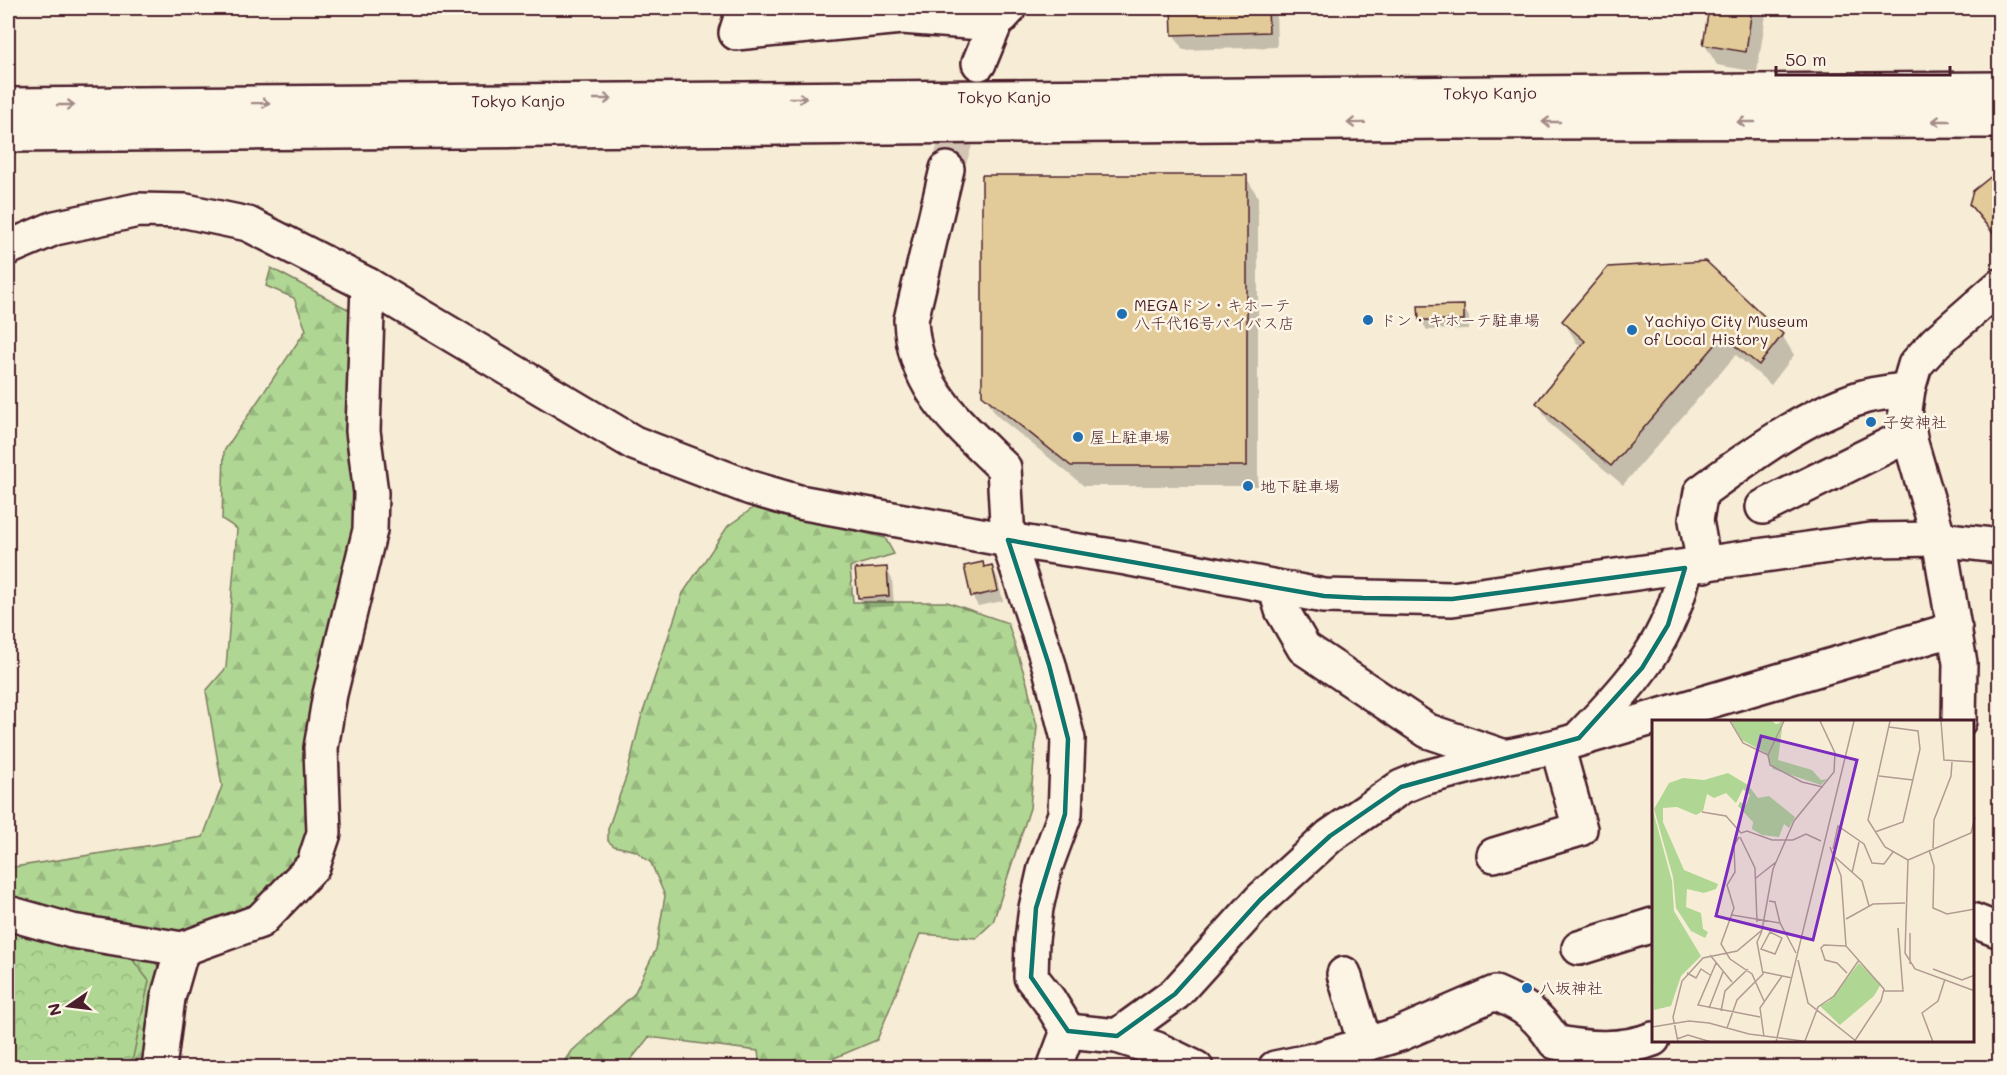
<svg xmlns="http://www.w3.org/2000/svg" width="2007" height="1075" font-family="Mali,'Klee One',sans-serif">
  <defs>
    <pattern id="forest-firs" width="22" height="20" patternUnits="userSpaceOnUse" patternTransform="scale(1.5)"><rect width="22" height="20" fill="#afd793"/><path d="M5 1l3.5 6h-7zM16 11l3.5 6h-7z" fill="#98b87f"/></pattern>
    <pattern id="park-crowns" width="20" height="18" patternUnits="userSpaceOnUse" patternTransform="scale(1.5)"><rect width="20" height="18" fill="#afd793"/><path d="M2 6a3 3 0 1 1 6 0M12 15a3 3 0 1 1 6 0" fill="none" stroke="#98b87f"/></pattern>
  </defs>
  <rect width="100%" height="100%" fill="#f7edd6"/>
  <filter id="ink" filterUnits="userSpaceOnUse"><feTurbulence type="fractalNoise" baseFrequency=".0167" numOctaves="2"/><feDisplacementMap in="SourceGraphic" scale="12" xChannelSelector="R" yChannelSelector="G"/><feConvolveMatrix kernelMatrix="1 2 1 2 8 2 1 2 1" color-interpolation-filters="sRGB"/></filter>
  <g filter="url(#ink)">
    <g fill="url(#forest-firs)" stroke="#7c7b5f" stroke-width="1.5">
      <path d="M 271,268 L 355,313 L 364,493 L 307,859 L 259,912 L 148,952 L 168,981 L 151,1067 L 8,1068 L 8,868 L 203,837 L 222,786 L 206,691 L 226,668 L 237,529 L 222,519 L 224,451 L 306,330 L 294,298 L 266,286 Z"/>
      <path d="M 756,506 L 885,538 L 894,554 L 850,567 L 853,602 L 947,602 L 1008,623 L 1027,683 L 1037,726 L 1030,808 L 993,922 L 976,938 L 920,934 L 877,1040 L 813,1067 L 760,1068 L 758,1051 L 649,1037 L 625,1067 L 561,1068 L 572,1051 L 634,994 L 656,949 L 665,896 L 651,863 L 636,851 L 614,846 L 608,841 L 608,829 L 627,774 L 641,718 L 683,593 L 728,526 Z"/>
    </g>
    <path fill="url(#park-crowns)" stroke="#7c7b5f" stroke-width="1.5" d="M 8,922 L 122,946 L 149,981 L 131,1067 L 8,1068 Z"/>
    <g fill="#0003">
      <path d="M 1172,8 L 1276,8 L 1277,47 L 1183,50 L 1174,35 Z"/>
      <path d="M 1711,8 L 1767,8 L 1757,72 L 1717,65 L 1705,45 Z"/>
      <path d="M 1246,177 L 1258,197 L 1258,486 L 1084,486 L 996,415 L 984,394 Z"/>
      <path d="M 2000,185 L 2000,244 L 1980,219 L 1970,203 Z"/>
      <path d="M 1463,307 L 1469,317 L 1469,329 L 1427,330 L 1421,320 Z"/>
      <path d="M 1564,321 L 1782,335 L 1794,355 L 1771,385 L 1736,355 L 1623,485 L 1550,424 L 1538,403 L 1582,347 L 1576,342 Z"/>
      <path d="M 982,563 L 985,568 L 992,566 L 997,577 L 1003,601 L 978,606 L 972,596 Z"/>
      <path d="M 886,569 L 892,579 L 894,606 L 865,608 L 859,598 Z"/>
      <path d="M 8,807 L 16,833 L 8,835 Z"/>
    </g>
    <g fill="#e3cb99" stroke="#4a1f2b" stroke-width="1.5">
      <path d="M 1171,8 L 1268,8 L 1269,32 L 1172,35 Z"/>
      <path d="M 1709,8 L 1752,8 L 1746,52 L 1703,45 Z"/>
      <path d="M 982,175 L 1247,175 L 1247,466 L 1071,466 L 982,395 Z"/>
      <path d="M 1993,175 L 2000,183 L 2000,241 L 1969,204 L 1973,191 Z"/>
      <path d="M 1706,261 L 1783,334 L 1759,365 L 1723,336 L 1611,466 L 1536,403 L 1585,341 L 1562,321 L 1608,267 Z"/>
      <path d="M 1464,305 L 1464,320 L 1419,320 L 1418,306 Z"/>
      <path d="M 983,562 L 984,567 L 992,565 L 998,591 L 971,597 L 964,566 Z"/>
      <path d="M 887,567 L 889,596 L 858,598 L 855,569 Z"/>
    </g>
    <g fill="none" stroke-linecap="round" stroke-linejoin="round">
      <path stroke="#d4c4b4" stroke-width="33" stroke-dasharray="33 16" stroke-linecap="butt" d="M 947,169 L 965,114 L 979,63"/>
      <defs>
        <g id="minor">
          <path d="M 744,8 L 736,33 L 902,17 L 995,24"/>
          <path d="M 979,63 L 995,24 L 1008,10"/>
          <path d="M 947,169 L 911,320 C 914,389 958,423 1004,468 L 1008,540 L 1049,665 L 1068,739 L 1065,814 L 1045,868 L 1036,908 L 1032,940 L 1031,977 L 1049,1000 L 1068,1031"/>
          <path d="M 8,248 L 55,228 L 138,210 L 186,211 L 248,224 L 368,285 L 634,443 L 751,488 L 799,502 L 1008,540 L 1126,558 L 1324,596 L 1452,599 L 1871,540 L 1939,539 L 2000,546"/>
          <path d="M 1763,507 L 1909,435"/>
          <path d="M 1704,565 L 1696,520 L 1701,492 C 1750,456 1805,415 1863,397 C 1877,393 1893,392 1908,389"/>
          <path d="M 1275,587 L 1282,610 L 1304,648 L 1428,731 L 1505,757"/>
          <path d="M 1959,721 L 1960,663 L 1939,539 L 1911,443 L 1905,410 L 1908,389 L 1915,365 L 1936,342 L 2000,286"/>
          <path d="M 1581,736 C 1632,684 1671,641 1685,568"/>
          <path d="M 1494,855 L 1580,829 L 1557,746"/>
          <path d="M 8,913 L 72,931 L 182,949 L 260,921 L 313,866 L 324,833 L 321,748 L 330,694 L 370,530 L 371,493 L 363,431 L 368,285"/>
          <path d="M 1972,920 L 2000,931"/>
          <path d="M 1579,948 L 1653,925"/>
          <path d="M 1344,974 L 1365,1044"/>
          <path d="M 1068,1031 L 1117,1036 L 1175,994 L 1260,900 L 1330,836 L 1401,787 L 1423,778 L 1505,757 L 1557,746 L 1955,629"/>
          <path d="M 1117,1036 L 1157,1049 L 1196,1068"/>
          <path d="M 159,1068 L 168,998 L 182,949"/>
          <path d="M 1054,1068 L 1068,1031"/>
          <path d="M 1275,1068 L 1314,1060 L 1400,1034 L 1495,993 C 1525,1006 1538,1015 1555,1042 C 1586,1049 1623,1051 1653,1039"/>
        </g>
        <g id="highway">
          <path id="s1" d="M 8,105 L 2000,89"/>
          <path d="M 8,135 L 1449,122 L 2000,121"/>
        </g>
      </defs>
      <use href="#minor" stroke="#4a1f2b" stroke-width="38"/>
      <use href="#highway" stroke="#4a1f2b" stroke-width="38"/>
      <use href="#minor" stroke="#fcf5e5" stroke-width="33"/>
      <use href="#highway" stroke="#fcf5e5" stroke-width="33"/>
    </g>
    <defs><path id="oneway-shaft" d="M-6 0H5M1.5-3L5.5 0L1.5 3" fill="none" stroke-width="1.6" stroke-linecap="round" stroke-linejoin="round" transform="scale(1.5)"/></defs>
    <g stroke="#a38a88">
      <use href="#oneway-shaft" transform="translate(798 98)"/>
      <use href="#oneway-shaft" transform="translate(603 99)"/>
      <use href="#oneway-shaft" transform="translate(261 103) rotate(-1)"/>
      <use href="#oneway-shaft" transform="translate(66 105)"/>
      <use href="#oneway-shaft" transform="translate(1941 121) rotate(180)"/>
      <use href="#oneway-shaft" transform="translate(1551 122) rotate(-180)"/>
      <use href="#oneway-shaft" transform="translate(1746 122) rotate(-180)"/>
      <use href="#oneway-shaft" transform="translate(1356 123) rotate(179)"/>
    </g>
  </g>
  <path fill="none" stroke="#0f766e" stroke-width="4.5" stroke-linejoin="round" d="M 1008,540 L 1324,596 L 1363,598 L 1452,599 L 1685,568 L 1668,625 L 1642,668 L 1579,738 L 1401,787 L 1330,836 L 1260,900 L 1175,994 L 1117,1036 L 1068,1031 L 1031,977 L 1036,908 L 1065,814 L 1068,739 L 1049,665 Z"/>
  <g fill="#1f6fb2" stroke="#fcf5e5" stroke-width="2">
    <circle cx="1122" cy="314" r="6"/>
    <circle cx="1368" cy="320" r="6"/>
    <circle cx="1632" cy="330" r="6"/>
    <circle cx="1871" cy="422" r="6"/>
    <circle cx="1078" cy="437" r="6"/>
    <circle cx="1248" cy="486" r="6"/>
    <circle cx="1527" cy="988" r="6"/>
  </g>
  <g text-anchor="middle" stroke-width="5" stroke-linejoin="round" paint-order="stroke">
    <g font-size="16" fill="#4a1f2b" stroke="#fcf5e5">
      <text dy="6" stroke="none"><textPath href="#s1" startOffset="1482">Tokyo Kanjo</textPath></text>
      <text dy="6" stroke="none"><textPath href="#s1" startOffset="996">Tokyo Kanjo</textPath></text>
      <text dy="6" stroke="none"><textPath href="#s1" startOffset="510">Tokyo Kanjo</textPath></text>
    </g>
    <g font-size="16" fill="#4a1f2b" stroke="#fcf5e5" text-anchor="start">
      <text x="1134" y="311">MEGAドン・キホーテ<tspan x="1134" dy="18">八千代16号バイパス店</tspan></text>
      <text x="1380" y="326">ドン・キホーテ駐車場</text>
      <text x="1644" y="327">Yachiyo City Museum<tspan x="1644" dy="18">of Local History</tspan></text>
      <text x="1883" y="428">子安神社</text>
      <text x="1090" y="443">屋上駐車場</text>
      <text x="1260" y="492">地下駐車場</text>
      <text x="1539" y="994">八坂神社</text>
    </g>
  </g>
  <g transform="translate(1652 720)">
    <rect width="322" height="322" fill="#f7edd6"/>
    <path d="M 79,1 L 125,4 L 131,1 L 126,40 L 160,50 L 169,60 L 175,59 L 169,65 L 121,49 L 114,33 L 90,20 ZM 76,53 L 96,65 L 106,78 L 117,76 L 143,97 L 137,108 L 132,104 L 127,117 L 110,115 L 100,109 L 101,102 L 86,86 L 88,82 L 94,85 L 98,75 L 91,69 L 84,83 L 74,73 L 62,78 L 55,74 L 51,91 L 44,95 L 25,87 L 11,88 L 11,102 L 32,150 L 66,164 L 64,169 L 52,173 L 35,169 L 34,187 L 49,193 L 51,209 L 56,212 L 53,218 L 39,211 L 24,188 L 21,157 L 2,89 L 17,63 L 31,58 L 52,60 Z" fill="#afd793"/>
    <path d="M 81,1 L 120,1 L 126,6 L 129,1 L 114,32 L 91,19 ZM 0,87 L 20,161 L 22,191 L 49,236 L 29,256 L 19,286 L 2,290 ZM 207,243 L 229,264 L 222,276 L 188,305 L 168,286 L 177,281 Z" fill="#afd793"/>
    <path fill="none" stroke="#b29b92" stroke-width="1.5" d="M 78,1 L 91,23 L 116,35M 132,1 L 116,35 L 118,45 L 150,62 L 171,67M 238,1 L 216,100 L 233,127 L 256,140M 289,1 L 292,40 L 323,42M 227,56 L 261,60M 50,92 L 74,96 L 89,113 L 95,111 L 120,120 L 141,120 L 154,114 L 169,121M 323,97 L 319,113 L 256,140 L 253,233 L 263,249 L 323,271M 223,112 L 251,102 L 268,29 L 266,11 L 237,7M 87,117 L 82,125 L 83,152 L 75,165 L 82,188 L 69,224 L 78,239 L 100,254 L 112,281M 88,117 L 103,148 L 105,202M 178,127 L 189,156 L 194,226 L 232,269 L 229,281 L 202,322M 281,128 L 282,100 L 299,56 L 300,42M 181,129 L 186,106 L 212,124 L 220,143 L 232,144 L 241,132M 277,130 L 282,146 L 281,188 L 295,194 L 323,189M 183,137 L 210,161 L 217,186M 200,153 L 207,122M 104,158 L 124,142M 117,181 L 123,182 L 128,203M 80,195 L 128,203 L 144,233M 194,199 L 221,184 L 253,183M 118,212 L 130,218 L 123,234 L 109,229 ZM 194,226 L 172,225 L 169,228 L 173,240 L 185,243 L 195,253M 58,235 L 80,262M 146,240 L 156,283 L 204,321M 64,243 L 46,285 L 108,297M 258,244 L 258,213M 281,249 L 310,260 L 323,255M 111,252 L 140,258M 35,253 L 44,258 L 49,249 L 58,255M 232,271 L 251,271 L 246,208M 57,288 L 71,252M 69,291 L 73,271 L 96,249M 0,307 L 37,301 L 57,303 L 97,314 L 158,322M 75,308 L 85,280 L 111,254 L 105,222 L 110,211M 112,317 L 108,288 L 130,256M 25,319 L 36,315 L 59,322M 153,321 L 166,287 L 182,276 L 207,240M 26,322 L 21,297 L 30,261 L 51,238 L 85,231 L 110,210 L 121,149 L 142,101 L 182,52 L 183,33 L 168,1M 124,322 L 202,1M 281,322 L 270,293 L 286,281 L 293,259"/>
    <path fill="#7b2cbf" fill-opacity="0.15" stroke="#7b2cbf" stroke-width="3" d="M 109,16 L 205,40 L 161,220 L 64,196 Z"/>
    <rect width="322" height="322" fill="none" stroke="#4a1f2b" stroke-width="3"/>
  </g>
  <rect width="2007" height="1075" fill="none" stroke="#fcf5e5" stroke-width="30"/>
  <rect x="15" y="15" width="1977" height="1045" fill="none" stroke="#4a1f2b" stroke-width="2" filter="url(#ink)"/>
  <g transform="translate(69 1006) rotate(256)" stroke="#fcf5e5" stroke-width="4.5" paint-order="stroke">
  <path d="M0-4.5L10 22L0 15L-10 22Z" fill="#4a1f2b"/>
  <text y="-9" font-size="16" font-weight="bold" text-anchor="middle" fill="#4a1f2b">N</text>
  </g>
  <path d="M1776 66v9h174v-9" fill="none" stroke="#4a1f2b" stroke-width="3"/>
  <text x="1785" y="66" font-size="18" fill="#4a1f2b" stroke="#fcf5e5" stroke-width="4.5" paint-order="stroke">50 m</text>
</svg>
